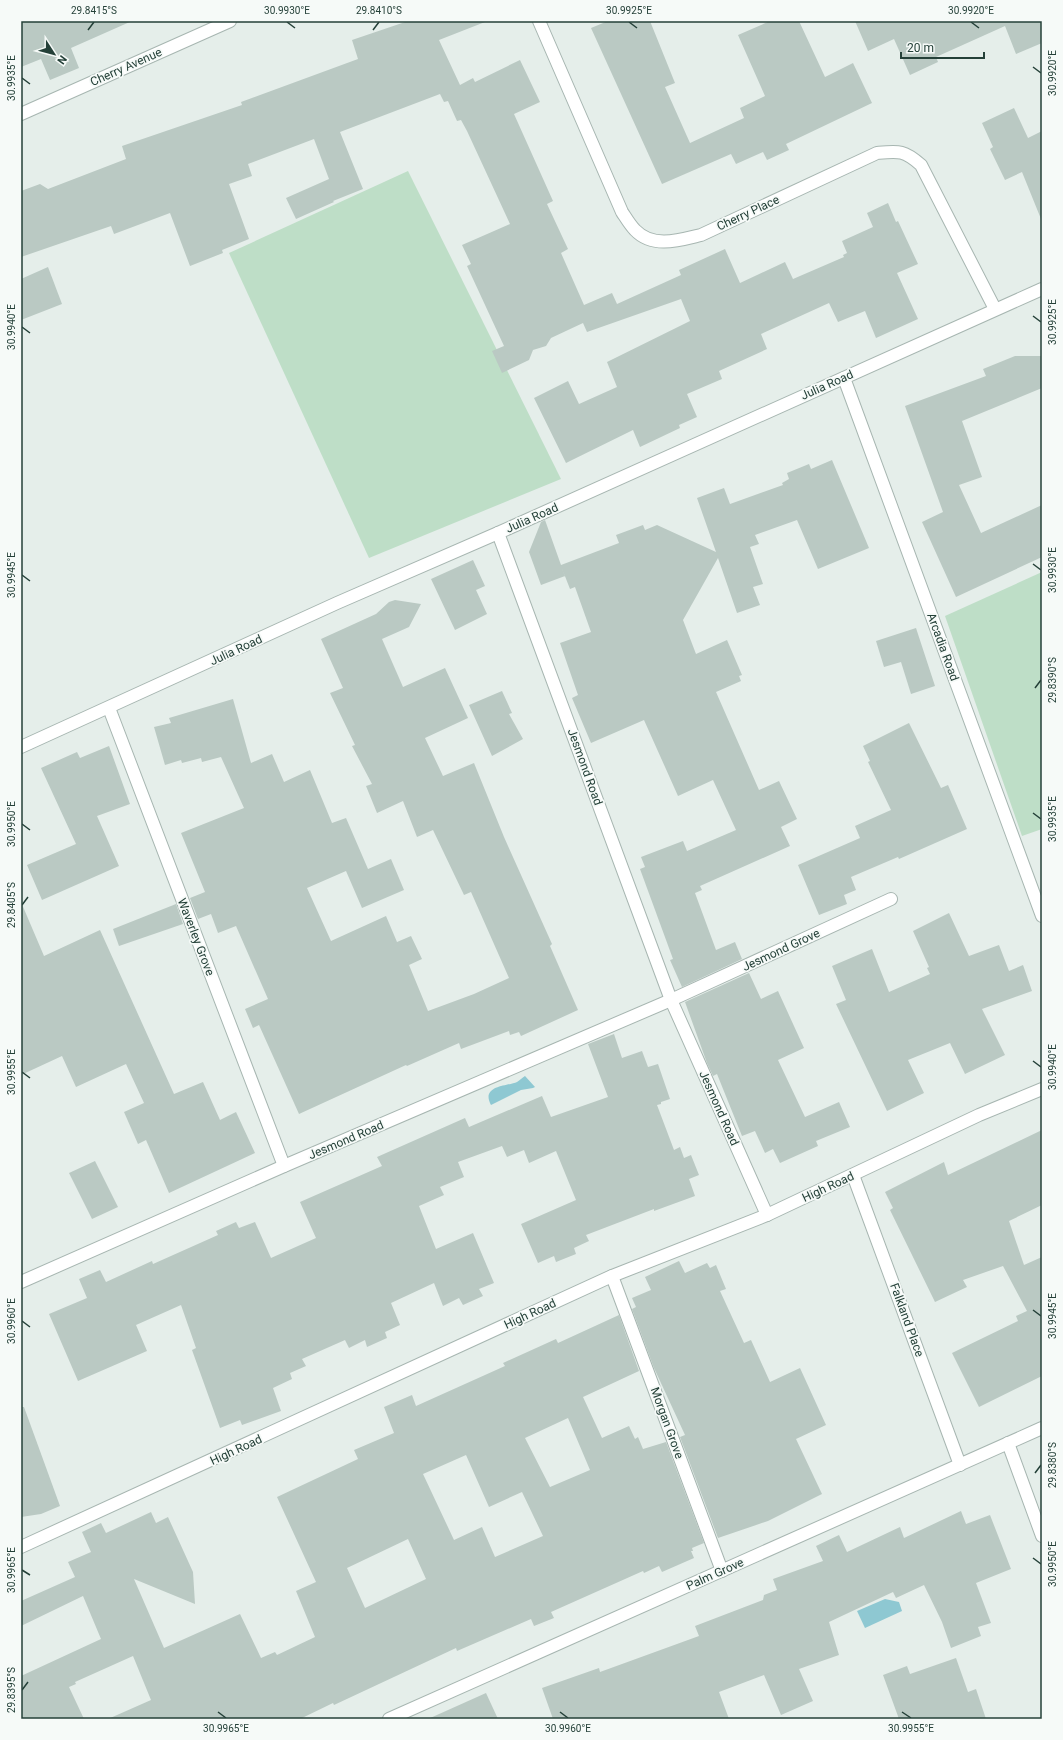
<svg xmlns="http://www.w3.org/2000/svg" width="1063" height="1740" font-family="Roboto,sans-serif">
  <rect width="100%" height="100%" fill="#e5eeea"/>
  <g fill="#bedec7">
    <path d="M 408,171 L 561,479 L 369,558 L 229,253 Z"/>
    <path d="M 1042,572 L 1042,829 L 1022,836 L 945,616 Z"/>
  </g>
  <g fill="#8ec8d2">
    <path d="M 525,1076 L 535,1087 L 533,1088 L 521,1090 L 491,1105 C 480,1085 509,1086 517,1082 C 520,1080 522,1078 525,1076 Z"/>
    <path d="M 885,1599 L 899,1602 L 902,1611 L 865,1628 L 857,1611 Z"/>
  </g>
  <g fill="#bac9c3" fill-rule="evenodd">
    <path d="M 21,21 L 132,21 L 71,48 L 79,68 L 50,80 L 41,59 L 21,67 Z"/>
    <path d="M 408,21 L 485,21 L 485,22 L 439,40 L 460,85 L 473,78 L 475,82 L 520,60 L 540,102 L 514,114 L 553,201 L 547,204 L 568,249 L 561,253 L 584,305 L 612,293 L 617,304 L 681,275 L 679,270 L 725,249 L 740,283 L 785,262 L 793,279 L 844,257 L 843,255 L 847,253 L 842,241 L 873,227 L 867,213 L 888,203 L 896,222 L 898,221 L 918,264 L 897,273 L 918,319 L 876,338 L 865,311 L 838,322 L 829,303 L 761,334 L 767,349 L 719,371 L 722,379 L 687,394 L 697,417 L 679,425 L 680,428 L 640,447 L 633,430 L 566,463 L 534,398 L 568,381 L 579,404 L 617,387 L 607,362 L 690,321 L 681,299 L 587,332 L 583,323 L 551,338 L 546,346 L 533,350 L 529,360 L 502,373 L 492,351 L 504,346 L 467,266 L 471,264 L 462,245 L 510,224 L 467,131 L 461,120 L 457,121 L 448,101 L 444,102 L 440,94 L 340,132 L 363,189 L 333,201 L 334,202 L 296,219 L 286,198 L 329,179 L 314,139 L 248,164 L 252,176 L 229,184 L 249,239 L 222,250 L 223,253 L 190,266 L 170,213 L 114,234 L 111,226 L 21,257 L 21,191 L 40,184 L 48,189 L 126,159 L 122,146 L 242,105 L 241,102 L 358,59 L 352,40 Z"/>
    <path d="M 608,21 L 650,21 L 675,83 L 665,87 L 690,143 L 744,118 L 740,108 L 765,96 L 738,35 L 770,21 L 799,21 L 825,77 L 853,63 L 872,103 L 786,144 L 789,150 L 767,160 L 763,152 L 736,164 L 731,154 L 662,184 L 591,28 Z"/>
    <path d="M 855,21 L 1042,21 L 1042,43 L 1016,54 L 1005,26 L 936,57 L 938,62 L 910,75 L 894,39 L 868,51 Z"/>
    <path d="M 1014,108 L 1028,138 L 1042,131 L 1042,219 L 1041,219 L 1022,172 L 1005,180 L 990,149 L 993,147 L 982,123 Z"/>
    <path d="M 48,267 L 62,304 L 21,320 L 21,279 Z"/>
    <path d="M 1015,356 L 1042,356 L 1042,388 L 962,421 L 982,477 L 959,485 L 981,533 L 1042,505 L 1042,557 L 956,597 L 922,522 L 943,512 L 905,406 L 986,376 L 983,369 Z"/>
    <path d="M 832,460 L 869,548 L 818,569 L 797,520 L 755,535 L 759,544 L 750,547 L 763,584 L 753,587 L 760,605 L 737,613 L 718,558 L 683,620 L 696,654 L 727,640 L 742,675 L 739,676 L 741,681 L 716,692 L 759,790 L 779,781 L 797,819 L 781,827 L 790,846 L 700,886 L 702,890 L 695,893 L 716,950 L 735,942 L 742,959 L 682,987 L 670,960 L 673,959 L 640,869 L 645,867 L 641,857 L 683,841 L 687,851 L 736,830 L 713,780 L 678,796 L 644,720 L 591,743 L 572,698 L 578,695 L 560,643 L 591,632 L 575,587 L 570,589 L 561,566 L 565,576 L 541,585 L 529,552 L 541,522 L 545,520 L 561,565 L 619,543 L 616,535 L 643,525 L 645,530 L 657,525 L 716,552 L 697,498 L 724,488 L 730,504 L 783,485 L 782,483 L 789,479 L 787,473 L 809,464 L 811,469 Z"/>
    <path d="M 473,560 L 485,586 L 476,590 L 487,614 L 455,630 L 431,579 Z"/>
    <path d="M 395,600 L 421,604 L 409,627 L 382,639 L 403,687 L 445,668 L 468,718 L 425,738 L 443,776 L 474,763 L 504,837 L 552,944 L 550,946 L 578,1010 L 521,1036 L 519,1032 L 510,1035 L 509,1031 L 461,1049 L 459,1043 L 407,1066 L 406,1065 L 299,1114 L 259,1025 L 253,1028 L 245,1009 L 268,999 L 236,926 L 218,933 L 211,914 L 198,919 L 190,898 L 205,892 L 181,833 L 244,808 L 221,757 L 202,762 L 201,758 L 182,763 L 181,760 L 165,765 L 154,727 L 171,723 L 169,718 L 233,699 L 251,763 L 272,754 L 284,782 L 310,770 L 332,823 L 346,818 L 368,869 L 391,859 L 404,890 L 362,908 L 346,871 L 307,888 L 331,941 L 386,916 L 397,942 L 411,936 L 422,959 L 409,965 L 428,1011 L 474,994 L 509,978 L 471,892 L 464,895 L 433,830 L 417,837 L 403,801 L 377,813 L 366,786 L 372,784 L 352,746 L 355,745 L 330,693 L 343,688 L 321,639 L 376,614 L 389,602 Z"/>
    <path d="M 916,628 L 935,686 L 911,694 L 901,662 L 884,667 L 876,641 Z"/>
    <path d="M 502,691 L 512,713 L 509,714 L 523,739 L 492,756 L 469,705 Z"/>
    <path d="M 909,723 L 941,788 L 948,785 L 967,829 L 899,859 L 898,857 L 851,877 L 856,890 L 844,895 L 847,904 L 819,915 L 798,865 L 860,838 L 855,826 L 891,810 L 868,762 L 870,761 L 863,746 Z"/>
    <path d="M 109,746 L 130,804 L 97,816 L 119,866 L 42,900 L 27,865 L 76,844 L 41,768 L 77,752 L 80,758 Z"/>
    <path d="M 21,902 L 44,956 L 100,930 L 174,1094 L 203,1082 L 220,1120 L 236,1112 L 255,1153 L 169,1193 L 146,1140 L 138,1144 L 124,1112 L 144,1103 L 126,1064 L 76,1087 L 62,1056 L 21,1075 Z"/>
    <path d="M 176,904 L 183,924 L 119,946 L 113,929 Z"/>
    <path d="M 949,913 L 969,956 L 999,945 L 1009,971 L 1023,965 L 1032,991 L 982,1009 L 1005,1055 L 965,1074 L 950,1043 L 908,1060 L 924,1093 L 887,1111 L 836,1004 L 846,1000 L 832,966 L 872,949 L 889,992 L 930,974 L 927,968 L 929,967 L 913,931 Z"/>
    <path d="M 749,973 L 761,999 L 778,991 L 804,1048 L 778,1060 L 805,1117 L 839,1102 L 850,1127 L 816,1141 L 818,1146 L 780,1163 L 773,1149 L 765,1153 L 755,1131 L 742,1136 L 717,1074 L 713,1076 L 707,1063 L 685,1002 Z"/>
    <path d="M 614,1034 L 622,1058 L 642,1051 L 648,1067 L 658,1064 L 670,1099 L 661,1102 L 661,1104 L 657,1105 L 674,1150 L 680,1147 L 684,1158 L 691,1155 L 699,1175 L 689,1179 L 695,1196 L 654,1211 L 654,1209 L 586,1235 L 589,1241 L 574,1248 L 576,1254 L 556,1262 L 554,1256 L 538,1263 L 521,1224 L 576,1200 L 556,1151 L 529,1163 L 524,1150 L 507,1157 L 502,1146 L 458,1162 L 464,1177 L 440,1187 L 444,1195 L 419,1206 L 436,1249 L 473,1233 L 494,1283 L 479,1289 L 483,1296 L 463,1305 L 459,1298 L 443,1306 L 434,1283 L 391,1303 L 400,1325 L 385,1332 L 387,1338 L 367,1347 L 365,1340 L 349,1348 L 345,1340 L 302,1359 L 306,1366 L 290,1373 L 292,1379 L 273,1388 L 281,1411 L 242,1425 L 240,1420 L 220,1428 L 192,1350 L 196,1348 L 181,1305 L 136,1325 L 147,1351 L 78,1381 L 49,1314 L 87,1298 L 79,1279 L 100,1270 L 106,1282 L 152,1261 L 153,1264 L 218,1235 L 216,1231 L 236,1222 L 239,1228 L 255,1222 L 271,1258 L 316,1238 L 300,1202 L 382,1166 L 377,1157 L 465,1118 L 469,1127 L 542,1096 L 551,1117 L 608,1097 L 588,1044 Z"/>
    <path d="M 1042,1130 L 1042,1205 L 1009,1221 L 1024,1265 L 1042,1257 L 1042,1376 L 979,1407 L 952,1353 L 1018,1321 L 1016,1316 L 1027,1311 L 1003,1266 L 963,1280 L 967,1287 L 935,1302 L 890,1210 L 893,1208 L 885,1192 L 944,1162 L 948,1175 Z"/>
    <path d="M 95,1161 L 118,1207 L 92,1219 L 69,1173 Z"/>
    <path d="M 679,1261 L 685,1273 L 707,1263 L 710,1268 L 716,1265 L 726,1289 L 720,1291 L 744,1343 L 751,1340 L 770,1382 L 800,1368 L 826,1425 L 796,1439 L 822,1494 L 768,1521 L 718,1538 L 680,1437 L 685,1435 L 654,1368 L 632,1309 L 636,1307 L 632,1298 L 651,1290 L 645,1277 Z"/>
    <path d="M 619,1315 L 639,1371 L 583,1397 L 602,1438 L 629,1426 L 635,1439 L 638,1437 L 643,1449 L 666,1442 L 704,1543 L 692,1548 L 693,1551 L 691,1551 L 694,1558 L 662,1572 L 659,1566 L 644,1573 L 643,1571 L 551,1612 L 554,1618 L 534,1626 L 531,1619 L 457,1651 L 456,1648 L 334,1705 L 333,1703 L 300,1719 L 108,1719 L 151,1700 L 133,1656 L 75,1682 L 76,1684 L 69,1687 L 84,1719 L 21,1719 L 21,1676 L 101,1639 L 83,1596 L 21,1626 L 21,1601 L 75,1577 L 68,1562 L 91,1552 L 82,1532 L 101,1523 L 106,1533 L 151,1512 L 156,1523 L 168,1517 L 193,1572 L 195,1604 L 134,1579 L 164,1648 L 240,1614 L 261,1658 L 275,1652 L 277,1655 L 315,1637 L 296,1591 L 316,1582 L 277,1497 L 358,1459 L 354,1450 L 394,1433 L 384,1407 L 412,1395 L 416,1406 L 505,1366 L 503,1363 L 556,1339 L 558,1343 ZM 568,1418 L 590,1470 L 550,1487 L 525,1438 ZM 466,1455 L 489,1507 L 522,1492 L 543,1536 L 495,1557 L 482,1527 L 454,1540 L 423,1474 ZM 408,1539 L 426,1579 L 365,1608 L 347,1568 Z"/>
    <path d="M 21,1407 L 24,1407 L 60,1506 L 41,1514 L 21,1517 Z"/>
    <path d="M 961,1511 L 966,1524 L 990,1515 L 1011,1569 L 976,1583 L 991,1623 L 978,1627 L 981,1636 L 951,1648 L 942,1622 L 924,1585 L 896,1598 L 893,1592 L 829,1622 L 839,1655 L 799,1669 L 813,1701 L 781,1715 L 764,1675 L 719,1692 L 729,1719 L 553,1719 L 542,1688 L 599,1668 L 600,1672 L 699,1636 L 695,1626 L 763,1600 L 764,1595 L 777,1590 L 773,1579 L 823,1561 L 816,1546 L 839,1535 L 847,1552 L 900,1527 L 904,1538 Z"/>
    <path d="M 956,1658 L 968,1692 L 976,1689 L 986,1719 L 899,1719 L 883,1675 L 907,1666 L 910,1674 Z"/>
    <path d="M 486,1693 L 498,1719 L 428,1719 Z"/>
  </g>
  <g fill="none" stroke-linecap="round" stroke-linejoin="round">
    <defs>
      <g id="minor">
        <path d="M 539,21 L 622,212 C 626,218 630,225 635,230 C 653,249 680,240 701,235 L 877,153 C 899,151 904,150 921,165 L 995,309"/>
        <path d="M 21,114 L 230,21"/>
        <path d="M 844,378 L 1042,916"/>
        <path d="M 498,533 L 671,1000 L 767,1215"/>
        <path d="M 109,708 L 284,1166"/>
        <path d="M 21,747 L 337,603 L 498,533 L 1042,289"/>
        <path d="M 853,1175 L 960,1465"/>
        <path d="M 612,1276 L 722,1571"/>
        <path d="M 21,1282 L 284,1166 L 671,1000 L 891,899"/>
        <path d="M 1008,1443 L 1042,1536"/>
        <path d="M 21,1547 L 612,1276 L 767,1215 L 979,1115 L 1042,1089"/>
        <path d="M 389,1719 L 1042,1428"/>
      </g>
    </defs>
    <use href="#minor" stroke="#a7b6b1" stroke-width="14"/>
    <use href="#minor" stroke="#fff" stroke-width="12"/>
  </g>
  <path fill="none" stroke="#244038" stroke-width="1.5" d="M 287,22 L 295,28M 629,22 L 637,28M 971,22 L 979,28M 88,30 L 94,22M 373,30 L 379,22M 1033,67 L 1041,73M 22,78 L 30,84M 1033,316 L 1041,322M 22,327 L 30,333M 1033,564 L 1041,570M 22,575 L 30,581M 1035,688 L 1041,680M 1033,813 L 1041,819M 22,824 L 30,830M 22,905 L 28,897M 1033,1061 L 1041,1067M 22,1072 L 30,1078M 1033,1310 L 1041,1316M 22,1321 L 30,1327M 1035,1473 L 1041,1465M 1033,1558 L 1041,1564M 22,1570 L 30,1575M 22,1690 L 28,1682M 218,1712 L 226,1718M 560,1712 L 568,1718M 902,1712 L 911,1718"/>
  <g text-anchor="middle" stroke-width="3.5" stroke-linejoin="round" paint-order="stroke">
    <g font-size="12" fill="#244038" stroke="#f6faf8">
      <text transform="translate(126 67) rotate(-24)" y="4">Cherry Avenue</text>
      <text transform="translate(748 213) rotate(-25)" y="4">Cherry Place</text>
      <text transform="translate(827 385) rotate(-24)" y="4">Julia Road</text>
      <text transform="translate(532 518) rotate(-24)" y="4">Julia Road</text>
      <text transform="translate(943 647) rotate(70)" y="4">Arcadia Road</text>
      <text transform="translate(236 650) rotate(-25)" y="4">Julia Road</text>
      <text transform="translate(585 767) rotate(70)" y="4">Jesmond Road</text>
      <text transform="translate(196 937) rotate(69)" y="4">Waverley Grove</text>
      <text transform="translate(781 950) rotate(-25)" y="4">Jesmond Grove</text>
      <text transform="translate(719 1108) rotate(66)" y="4">Jesmond Road</text>
      <text transform="translate(346 1140) rotate(-23)" y="4">Jesmond Road</text>
      <text transform="translate(828 1187) rotate(-25)" y="4">High Road</text>
      <text transform="translate(530 1314) rotate(-25)" y="4">High Road</text>
      <text transform="translate(907 1320) rotate(70)" y="4">Falkland Place</text>
      <text transform="translate(667 1423) rotate(70)" y="4">Morgan Grove</text>
      <text transform="translate(236 1450) rotate(-25)" y="4">High Road</text>
      <text transform="translate(715 1574) rotate(-24)" y="4">Palm Grove</text>
    </g>
  </g>
  <rect width="1063" height="1740" fill="none" stroke="#f6faf8" stroke-width="44"/>
  <g transform="translate(54 54) rotate(126)" stroke="#f6faf8" stroke-width="3" paint-order="stroke">
  <path d="M0-3L7 15L0 10L-7 15Z" fill="#244038"/>
  <text y="-6" font-size="11" font-weight="bold" text-anchor="middle" fill="#244038">N</text>
  </g>
  <path d="M901 52v6h83v-6" fill="none" stroke="#244038" stroke-width="2"/>
  <text x="907" y="52" font-size="12" fill="#244038" stroke="#f6faf8" stroke-width="3" paint-order="stroke">20 m</text>
  <rect x="22" y="22" width="1019" height="1696" fill="none" stroke="#244038" stroke-width="1.5"/>
  <g font-size="10" text-anchor="middle" fill="#244038">
    <text x="94" y="14">29.8415°S</text>
    <text x="287" y="14">30.9930°E</text>
    <text x="379" y="14">29.8410°S</text>
    <text x="629" y="14">30.9925°E</text>
    <text x="971" y="14">30.9920°E</text>
    <text transform="translate(1052 73) rotate(-90)" y="4">30.9920°E</text>
    <text transform="translate(11 78) rotate(-90)" y="4">30.9935°E</text>
    <text transform="translate(1052 322) rotate(-90)" y="4">30.9925°E</text>
    <text transform="translate(11 327) rotate(-90)" y="4">30.9940°E</text>
    <text transform="translate(1052 570) rotate(-90)" y="4">30.9930°E</text>
    <text transform="translate(11 575) rotate(-90)" y="4">30.9945°E</text>
    <text transform="translate(1052 680) rotate(-90)" y="4">29.8390°S</text>
    <text transform="translate(1052 819) rotate(-90)" y="4">30.9935°E</text>
    <text transform="translate(11 824) rotate(-90)" y="4">30.9950°E</text>
    <text transform="translate(11 905) rotate(-90)" y="4">29.8405°S</text>
    <text transform="translate(1052 1067) rotate(-90)" y="4">30.9940°E</text>
    <text transform="translate(11 1072) rotate(-90)" y="4">30.9955°E</text>
    <text transform="translate(1052 1316) rotate(-90)" y="4">30.9945°E</text>
    <text transform="translate(11 1321) rotate(-90)" y="4">30.9960°E</text>
    <text transform="translate(1052 1465) rotate(-90)" y="4">29.8380°S</text>
    <text transform="translate(1052 1564) rotate(-90)" y="4">30.9950°E</text>
    <text transform="translate(11 1570) rotate(-90)" y="4">30.9965°E</text>
    <text transform="translate(11 1690) rotate(-90)" y="4">29.8395°S</text>
    <text x="226" y="1732">30.9965°E</text>
    <text x="568" y="1732">30.9960°E</text>
    <text x="911" y="1732">30.9955°E</text>
  </g>
</svg>
